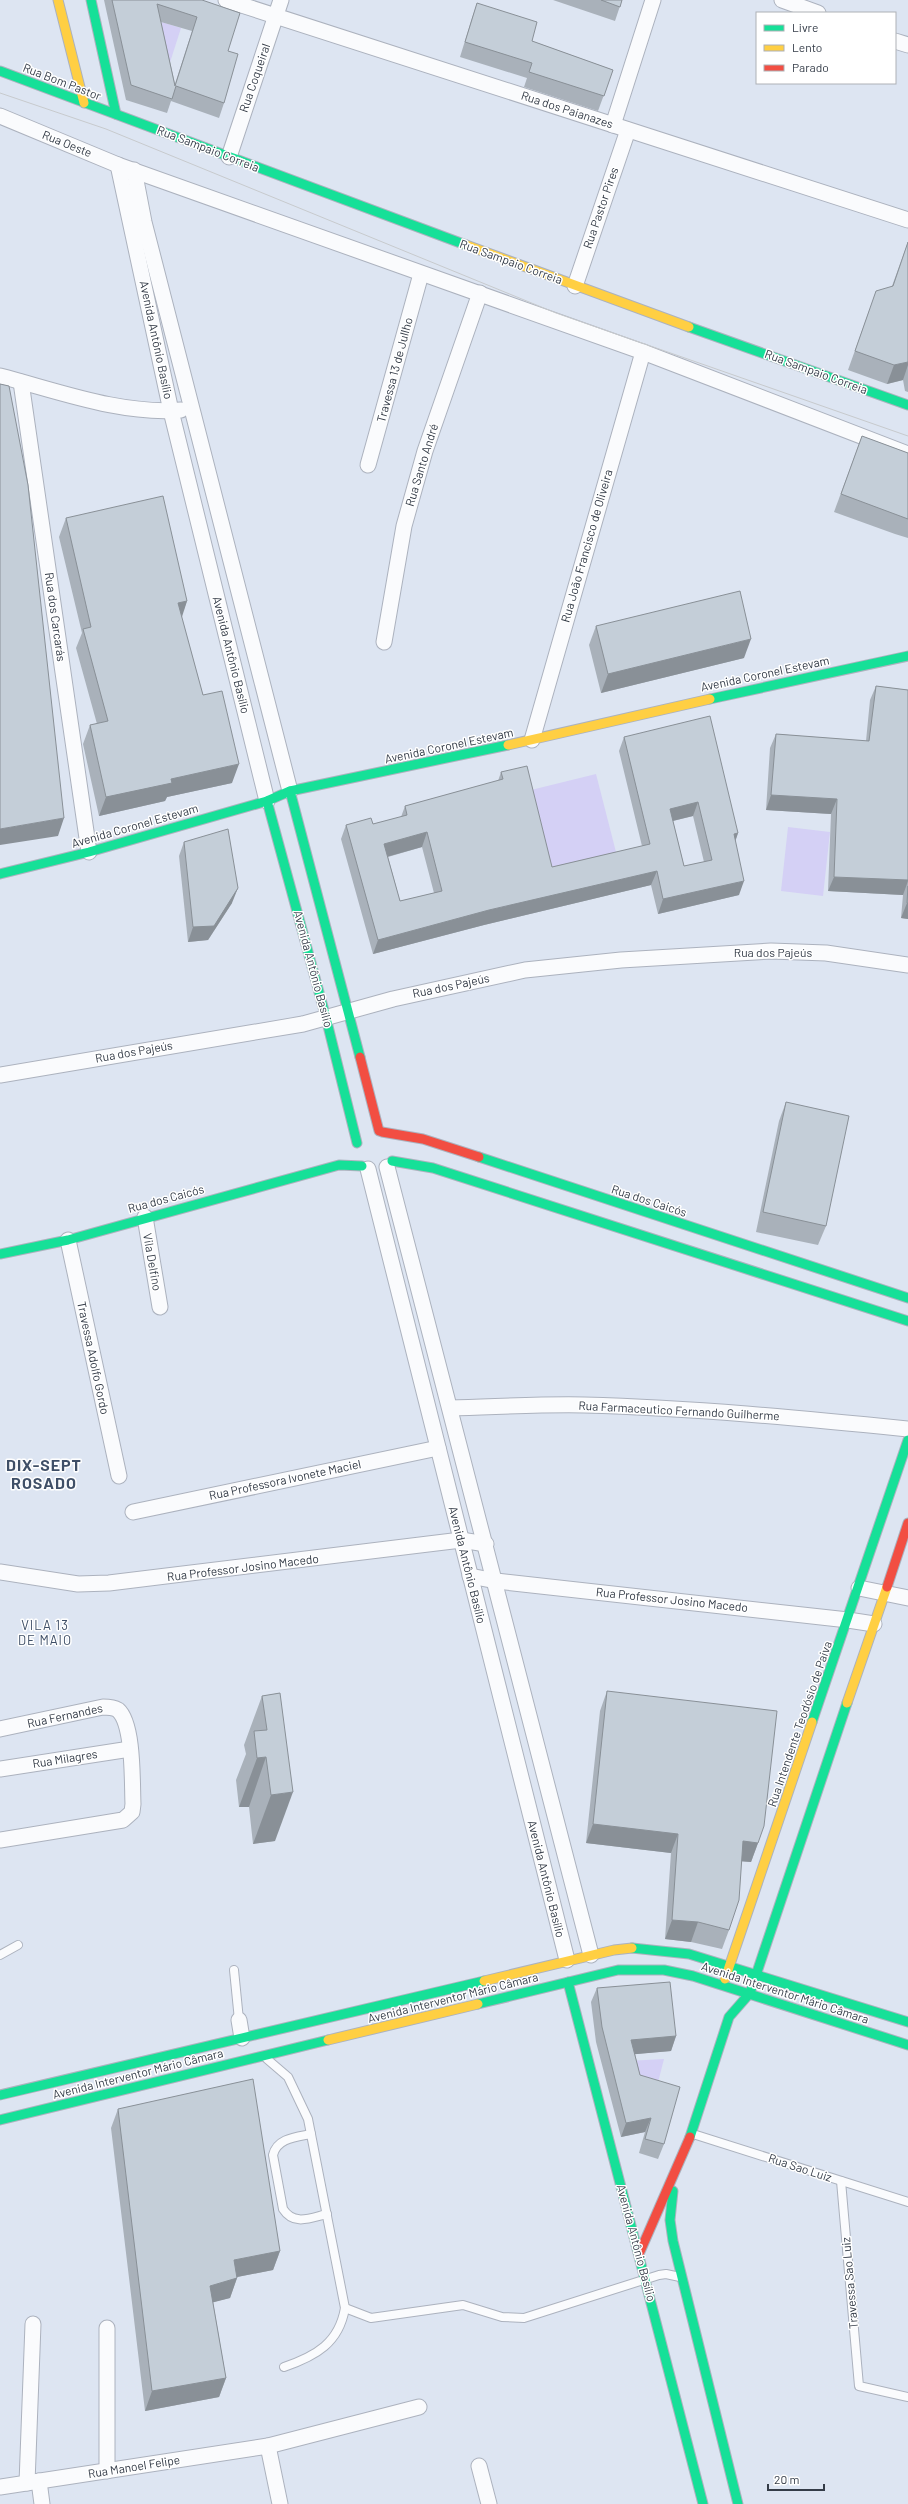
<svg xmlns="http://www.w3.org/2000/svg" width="908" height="2504" font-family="Barlow,sans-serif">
  <rect width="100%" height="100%" fill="#dde5f2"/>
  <g fill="#d4d0f5">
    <path d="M 152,19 L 181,28 L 165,78 Z"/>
    <path d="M 596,774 L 617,856 L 552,872 L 531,790 Z"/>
    <path d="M 788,827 L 830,832 L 823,896 L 781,891 Z"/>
    <path d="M 664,2059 L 645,2133 L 627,2061 Z"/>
  </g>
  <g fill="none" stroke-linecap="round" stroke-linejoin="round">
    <defs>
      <g id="lane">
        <path d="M 0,1955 L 18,1945"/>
        <path d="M 234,1970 L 239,2020"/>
        <path d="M 267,2059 L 288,2077 L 308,2119 L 345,2308 C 339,2343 316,2356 284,2367"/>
        <path d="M 311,2134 C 296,2137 277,2138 273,2155 L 283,2209 C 294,2226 310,2218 327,2214"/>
        <path d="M 693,2134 L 908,2202"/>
        <path d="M 841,2181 L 859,2386 L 908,2397"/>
        <path d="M 345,2308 L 371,2318 L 463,2305 L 502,2317 L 524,2318 L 659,2275 L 666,2274 L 680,2277"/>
      </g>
      <g id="street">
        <path d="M 226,0 L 908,220"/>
        <path d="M 782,0 L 818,13"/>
        <path d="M 895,41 L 908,45"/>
        <path d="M 0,116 L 118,165 L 643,352 L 908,454"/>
        <path d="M 613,125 L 653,0"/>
        <path d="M 229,157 L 281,0"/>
        <path d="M 118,165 L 171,411 L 267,801"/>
        <path d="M 134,170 L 144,222 L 290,791"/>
        <path d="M 575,286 L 628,130"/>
        <path d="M 0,376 C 58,391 121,415 181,410"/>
        <path d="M 21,382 L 89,852"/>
        <path d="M 368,465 L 421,274"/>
        <path d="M 384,642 L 404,526 L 425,451 L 480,293"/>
        <path d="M 532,740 L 643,352"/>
        <path d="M 0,1075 L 303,1024 L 393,999 L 525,970 L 621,960 L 771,951 L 826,953 L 908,965"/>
        <path d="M 387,1167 L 591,1955"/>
        <path d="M 368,1169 L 567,1960"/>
        <path d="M 145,1217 L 160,1307"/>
        <path d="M 68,1240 L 119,1476"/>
        <path d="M 450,1408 C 495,1407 540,1404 584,1405 C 693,1408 800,1418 908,1429"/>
        <path d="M 133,1512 L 438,1448"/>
        <path d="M 0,1572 L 78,1584 L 109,1583 L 461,1540 L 486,1544"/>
        <path d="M 470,1576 L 496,1581 L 848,1620 L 874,1624"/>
        <path d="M 859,1588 L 908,1598"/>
        <path d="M 0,1729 L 103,1707 C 108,1707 113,1707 118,1710 C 134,1724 132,1783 133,1804 L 132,1812 L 123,1820 L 0,1840"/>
        <path d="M 0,1769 L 130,1749"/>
        <path d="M 239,2020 L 242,2038"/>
        <path d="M 268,2446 L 280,2504"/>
        <path d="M 479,2466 L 489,2504"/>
        <path d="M 107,2471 L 107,2328"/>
        <path d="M 39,2481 L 42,2504"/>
        <path d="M 27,2483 L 33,2324"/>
        <path d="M 0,2487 L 268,2446 L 419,2407"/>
      </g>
      <g id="fast">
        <path d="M 91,0 L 116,114"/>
        <path d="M 0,71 L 466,245"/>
        <path d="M 689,327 L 908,405"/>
        <path d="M 710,699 L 908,656"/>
        <path d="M 290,791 L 360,1057"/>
        <path d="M 267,801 L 326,1018 L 357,1143"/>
        <path d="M 0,874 L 89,852 L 267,801 L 290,791 L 508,745"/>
        <path d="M 479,1157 L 908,1298"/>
        <path d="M 392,1161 L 433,1168 L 908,1321"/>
        <path d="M 0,1254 L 68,1240 L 339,1165 L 362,1166"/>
        <path d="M 812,1722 L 908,1440"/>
        <path d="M 632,1948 L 689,1954 L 908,2022"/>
        <path d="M 568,1982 L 703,2504"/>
        <path d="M 478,2004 L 618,1970 L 664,1970 L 693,1976 L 908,2045"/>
        <path d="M 0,2095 L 484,1981"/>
        <path d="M 0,2120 L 328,2040"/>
        <path d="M 690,2137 L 729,2017 L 750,1993 L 847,1703"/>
        <path d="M 673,2191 L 670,2220 L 673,2241 L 738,2504"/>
      </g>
      <g id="slow">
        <path d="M 58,0 L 84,103"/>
        <path d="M 466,245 L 689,327"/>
        <path d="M 508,745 L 710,699"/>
        <path d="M 847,1703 L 887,1587"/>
        <path d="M 725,1979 L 812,1722"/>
        <path d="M 484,1981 L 614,1950 L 632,1948"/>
        <path d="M 328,2040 L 478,2004"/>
      </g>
      <g id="jam">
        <path d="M 360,1057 L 379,1131"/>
        <path d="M 382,1132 L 423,1139 L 479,1157"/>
        <path d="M 887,1587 L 908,1523"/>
        <path d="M 639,2254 L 690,2137"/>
      </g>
    </defs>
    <use href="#lane" stroke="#acb2be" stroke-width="10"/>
    <use href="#street" stroke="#acb2be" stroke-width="17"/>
    <use href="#fast" stroke="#acb2be" stroke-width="11"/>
    <use href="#slow" stroke="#acb2be" stroke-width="11"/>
    <use href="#jam" stroke="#acb2be" stroke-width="11"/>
    <use href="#lane" stroke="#fafbfd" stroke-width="8"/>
    <use href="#street" stroke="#fafbfd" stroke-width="15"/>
    <use href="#fast" stroke="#16e098" stroke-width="9"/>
    <use href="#slow" stroke="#ffcf43" stroke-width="9"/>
    <use href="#jam" stroke="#f24e42" stroke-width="9"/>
    <path stroke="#c7cacd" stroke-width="1" d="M 0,93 L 106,129 L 556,313 L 908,436"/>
  </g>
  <g fill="#a9b1ba" fill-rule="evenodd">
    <path d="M 104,0 L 202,0 L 228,51 L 224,103 L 219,118 L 171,101 L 167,113 L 126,100 ZM 161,22 L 192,31 L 175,84 Z"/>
    <path d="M 553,0 L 622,0 L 615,21 Z"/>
    <path d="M 477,3 L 532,41 L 613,70 L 598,111 L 524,87 L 527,78 L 460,57 L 472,18 Z"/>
    <path d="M 908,242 L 908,392 L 905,391 L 903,380 L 887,384 L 848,370 L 869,311 L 892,286 Z"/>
    <path d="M 862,436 L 908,453 L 908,538 L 895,534 L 834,512 Z"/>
    <path d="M 66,518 L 187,601 L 181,617 L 203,695 L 232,783 L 167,797 L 165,801 L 99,816 L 83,744 L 90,725 L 97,724 L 76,648 L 82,633 L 59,537 Z"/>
    <path d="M 596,626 L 744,658 L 601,693 L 589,645 Z"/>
    <path d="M 876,686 L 908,690 L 908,919 L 901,918 L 903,895 L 828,891 L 831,814 L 766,810 L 770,748 L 776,734 L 866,741 L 870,700 Z"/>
    <path d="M 624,737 L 738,833 L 735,842 L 739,895 L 658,914 L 651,885 L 484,925 L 373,954 L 341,839 L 346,825 L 373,824 L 401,817 L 405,806 L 498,781 L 501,772 L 552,867 L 642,846 L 619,751 ZM 693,816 L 704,862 L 684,866 L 673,821 ZM 422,847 L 434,893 L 400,901 L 388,857 Z"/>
    <path d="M 184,842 L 232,903 L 208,940 L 188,942 L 179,856 Z"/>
    <path d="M 786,1102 L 826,1226 L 818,1245 L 756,1232 L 779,1121 Z"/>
    <path d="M 607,1691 L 758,1843 L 751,1862 L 742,1861 L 729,1930 L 722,1949 L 691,1942 L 665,1939 L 671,1853 L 586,1843 L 600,1711 Z"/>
    <path d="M 280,1693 L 275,1841 L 253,1844 L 249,1807 L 239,1807 L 236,1780 L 246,1754 L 244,1745 L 262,1696 Z"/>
    <path d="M 597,1988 L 676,2036 L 671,2051 L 635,2054 L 640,2075 L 664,2144 L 658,2159 L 639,2153 L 645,2132 L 621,2137 L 596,2042 L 591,2002 Z"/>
    <path d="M 118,2109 L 280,2251 L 273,2270 L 237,2277 L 237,2278 L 230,2298 L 213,2302 L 226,2378 L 219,2397 L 145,2411 L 111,2128 Z"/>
  </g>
  <g fill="#899097">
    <path d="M 908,362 L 908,365 L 903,380 L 887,384 L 894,365 Z"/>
    <path d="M 187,601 L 181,620 L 178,603 Z"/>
    <path d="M 751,639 L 744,658 L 601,693 L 608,674 Z"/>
    <path d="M 239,764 L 232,783 L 167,797 L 165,801 L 99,816 L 106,797 L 171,779 Z"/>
    <path d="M 771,795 L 837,799 L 831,814 L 766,810 Z"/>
    <path d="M 698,802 L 693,816 L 664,823 L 670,809 Z"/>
    <path d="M 64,818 L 58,836 L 0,845 L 0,829 Z"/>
    <path d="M 427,832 L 422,847 L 379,859 L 384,844 Z"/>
    <path d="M 738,833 L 733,848 L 734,834 Z"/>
    <path d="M 657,871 L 651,885 L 484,925 L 373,954 L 378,940 L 489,910 Z"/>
    <path d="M 834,877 L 908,880 L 908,881 L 903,895 L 828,891 Z"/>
    <path d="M 744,881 L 739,895 L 658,914 L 663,899 Z"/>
    <path d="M 238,888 L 232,903 L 208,940 L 188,942 L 193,927 Z"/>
    <path d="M 907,903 L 908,903 L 908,919 L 901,918 Z"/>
    <path d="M 266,1757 L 249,1807 L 239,1807 L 257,1758 Z"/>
    <path d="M 293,1792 L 275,1841 L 253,1844 L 271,1795 Z"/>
    <path d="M 593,1824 L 678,1834 L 671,1853 L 586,1843 Z"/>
    <path d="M 743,1841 L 758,1843 L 751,1862 L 736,1861 Z"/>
    <path d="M 672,1920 L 698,1922 L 691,1942 L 665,1939 Z"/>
    <path d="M 676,2036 L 671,2051 L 626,2055 L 631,2040 Z"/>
    <path d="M 651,2118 L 645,2132 L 621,2137 L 626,2123 Z"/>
    <path d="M 280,2251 L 273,2270 L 227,2279 L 234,2260 Z"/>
    <path d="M 237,2278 L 230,2298 L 203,2305 L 210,2286 Z"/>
    <path d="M 226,2378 L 219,2397 L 145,2411 L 152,2391 Z"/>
  </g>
  <g fill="#c4ced8" stroke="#899097" fill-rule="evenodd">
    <path d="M 112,0 L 202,0 L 240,13 L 228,51 L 238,54 L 224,103 L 176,86 L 172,99 L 131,85 ZM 157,4 L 197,17 L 175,86 Z"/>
    <path d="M 601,0 L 622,0 L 620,7 Z"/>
    <path d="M 477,3 L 537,22 L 532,41 L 613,70 L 604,96 L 529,72 L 532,63 L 465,42 Z"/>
    <path d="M 908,242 L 908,362 L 894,365 L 855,351 L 876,291 L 893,286 Z"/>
    <path d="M 0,384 L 9,386 L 28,485 L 64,818 L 0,829 Z"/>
    <path d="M 862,436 L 908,453 L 908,519 L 841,494 Z"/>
    <path d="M 163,496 L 187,601 L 178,603 L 203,695 L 222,691 L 239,764 L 171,779 L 172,783 L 106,797 L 90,725 L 108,721 L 83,629 L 91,627 L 66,518 Z"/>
    <path d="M 740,591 L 751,639 L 608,674 L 596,626 Z"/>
    <path d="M 876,686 L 908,690 L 908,880 L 834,877 L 837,799 L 771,795 L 776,734 L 869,741 Z"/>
    <path d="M 710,716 L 738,833 L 734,834 L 744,881 L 663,899 L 657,871 L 489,910 L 378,940 L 346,825 L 371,818 L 373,824 L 407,815 L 405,806 L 503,779 L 501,772 L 527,766 L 552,867 L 650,844 L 624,737 ZM 698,802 L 712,860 L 684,866 L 670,809 ZM 427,832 L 442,891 L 400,901 L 384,844 Z"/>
    <path d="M 228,829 L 238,888 L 214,926 L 193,927 L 184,842 Z"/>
    <path d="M 908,886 L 908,903 L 907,903 Z"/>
    <path d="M 786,1102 L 849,1116 L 826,1226 L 763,1212 Z"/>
    <path d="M 607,1691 L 777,1711 L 764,1826 L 758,1843 L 743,1841 L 739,1900 L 729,1930 L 698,1922 L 672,1920 L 678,1834 L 593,1824 Z"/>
    <path d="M 280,1693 L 293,1792 L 271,1795 L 266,1757 L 257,1758 L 254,1731 L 267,1730 L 262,1696 Z"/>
    <path d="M 670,1982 L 676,2036 L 631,2040 L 640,2075 L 680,2087 L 664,2144 L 645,2139 L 651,2118 L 626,2123 L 602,2027 L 597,1988 Z"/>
    <path d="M 253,2079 L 280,2251 L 234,2260 L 237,2278 L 210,2286 L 226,2378 L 152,2391 L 118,2109 Z"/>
  </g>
  <g text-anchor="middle" stroke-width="3" stroke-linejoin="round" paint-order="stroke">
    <g font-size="12" fill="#343c48" stroke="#fff">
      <text transform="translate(255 78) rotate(-71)" y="4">Rua Coqueiral</text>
      <text transform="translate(62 82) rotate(21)" y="4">Rua Bom Pastor</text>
      <text transform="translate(567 110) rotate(18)" y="4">Rua dos Paianazes</text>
      <text transform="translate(67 144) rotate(22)" y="4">Rua Oeste</text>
      <text transform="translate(208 149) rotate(21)" y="4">Rua Sampaio Correia</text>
      <text transform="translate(601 208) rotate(-71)" y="4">Rua Pastor Pires</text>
      <text transform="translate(511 262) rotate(20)" y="4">Rua Sampaio Correia</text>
      <text transform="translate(156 340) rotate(78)" y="4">Avenida Antônio Basílio</text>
      <text transform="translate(395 370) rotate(-75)" y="4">Travessa 13 de Jullho</text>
      <text transform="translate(816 372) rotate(20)" y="4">Rua Sampaio Correia</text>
      <text transform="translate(422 465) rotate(-73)" y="4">Rua Santo André</text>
      <text transform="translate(587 546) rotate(-74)" y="4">Rua João Francisco de Oliveira</text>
      <text transform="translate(55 617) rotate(82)" y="4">Rua dos Carcarás</text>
      <text transform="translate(231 655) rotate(76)" y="4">Avenida Antônio Basílio</text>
      <text transform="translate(765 674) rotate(-12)" y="4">Avenida Coronel Estevam</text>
      <text transform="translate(449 746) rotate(-12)" y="4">Avenida Coronel Estevam</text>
      <text transform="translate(135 826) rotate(-16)" y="4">Avenida Coronel Estevam</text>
      <text x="773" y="957">Rua dos Pajeús</text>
      <text transform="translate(313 969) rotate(75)" y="4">Avenida Antônio Basílio</text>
      <text transform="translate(451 986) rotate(-12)" y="4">Rua dos Pajeús</text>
      <text transform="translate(134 1052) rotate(-10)" y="4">Rua dos Pajeús</text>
      <text transform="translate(166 1199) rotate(-15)" y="4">Rua dos Caicós</text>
      <text transform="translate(649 1201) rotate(18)" y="4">Rua dos Caicós</text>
      <text transform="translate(152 1262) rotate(80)" y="4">Vila Delfino</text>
      <text transform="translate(93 1358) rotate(78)" y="4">Travessa Adolfo Gordo</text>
      <text transform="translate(679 1411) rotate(3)" y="4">Rua Farmaceutico Fernando Guilherme</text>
      <text transform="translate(285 1480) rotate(-12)" y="4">Rua Professora Ivonete Maciel</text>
      <text transform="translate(467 1565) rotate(76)" y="4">Avenida Antônio Basílio</text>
      <text transform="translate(243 1568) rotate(-7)" y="4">Rua Professor Josino Macedo</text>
      <text transform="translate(672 1600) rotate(6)" y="4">Rua Professor Josino Macedo</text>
      <text transform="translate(65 1716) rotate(-12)" y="4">Rua Fernandes</text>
      <text transform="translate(800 1724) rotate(-71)" y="4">Rua Intendente Teodósio de Paiva</text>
      <text transform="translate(65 1759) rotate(-9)" y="4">Rua Milagres</text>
      <text transform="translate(546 1879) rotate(76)" y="4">Avenida Antônio Basílio</text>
      <text transform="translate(785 1993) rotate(18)" y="4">Avenida Interventor Mário Câmara</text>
      <text transform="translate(453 1998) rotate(-14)" y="4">Avenida Interventor Mário Câmara</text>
      <text transform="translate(138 2074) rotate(-14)" y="4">Avenida Interventor Mário Câmara</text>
      <text transform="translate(800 2168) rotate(18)" y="4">Rua Sao Luiz</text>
      <text transform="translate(636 2243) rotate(75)" y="4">Avenida Antônio Basílio</text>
      <text transform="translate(850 2283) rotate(-95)" y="4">Travessa Sao Luiz</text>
      <text transform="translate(134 2467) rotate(-9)" y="4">Rua Manoel Felipe</text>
    </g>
    <g font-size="13" letter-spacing="1" fill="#3f4f67" stroke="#fff">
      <text x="45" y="1630">VILA 13<tspan x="45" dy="15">DE MAIO</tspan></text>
    </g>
    <g font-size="16" font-weight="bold" letter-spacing="1" fill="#3f4f67" stroke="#fff">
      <text x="44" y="1471">DIX-SEPT<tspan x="44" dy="18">ROSADO</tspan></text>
    </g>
  </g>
  <rect x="756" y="12" width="140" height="72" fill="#ffffff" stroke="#aeb1b6"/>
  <rect x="764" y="25" width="20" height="6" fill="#16e098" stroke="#aeb1b6"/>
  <text x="792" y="32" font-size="12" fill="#343c48">Livre</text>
  <rect x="764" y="45" width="20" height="6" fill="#ffcf43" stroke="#aeb1b6"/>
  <text x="792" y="52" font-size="12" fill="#343c48">Lento</text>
  <rect x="764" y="65" width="20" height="6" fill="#f24e42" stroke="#aeb1b6"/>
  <text x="792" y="72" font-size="12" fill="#343c48">Parado</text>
  <path d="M768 2484v6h56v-6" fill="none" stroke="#343c48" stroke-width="2"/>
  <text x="774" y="2484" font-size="12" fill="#343c48" stroke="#ffffff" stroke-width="3" paint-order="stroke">20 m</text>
</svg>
